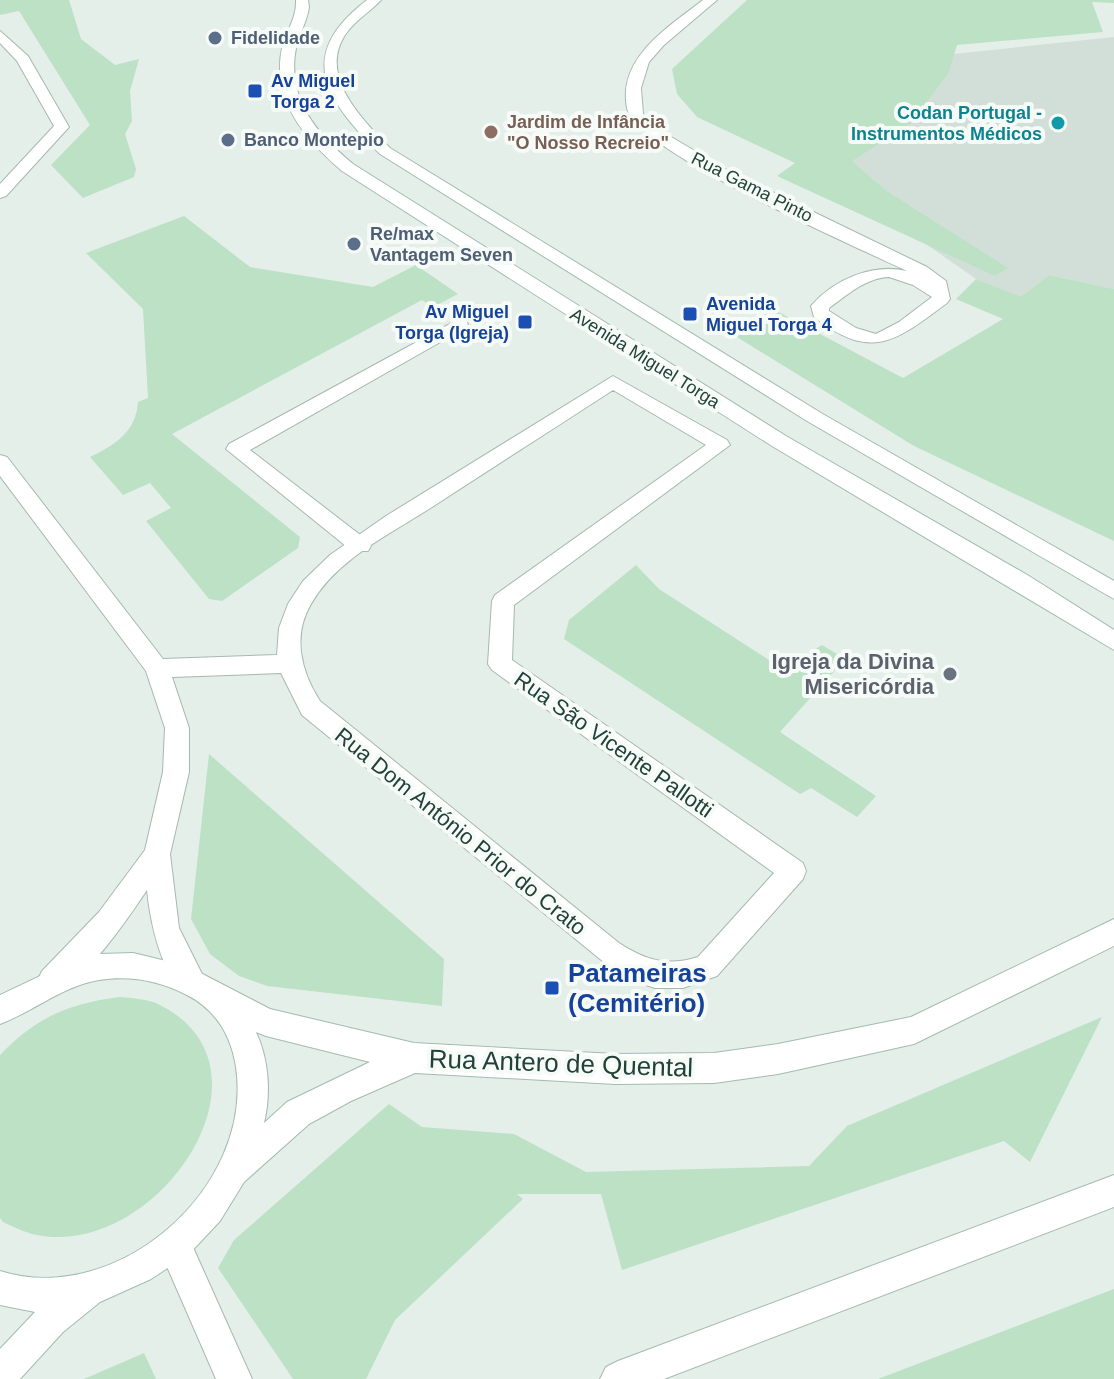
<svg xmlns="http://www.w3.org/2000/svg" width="1114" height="1379" font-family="Arial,sans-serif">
  <rect width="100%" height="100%" fill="#e4efea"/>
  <path fill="#d2dfd9" d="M 1114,37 L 1114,289 L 1049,275 L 1021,298 L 976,279 L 840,184 L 836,148 L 925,57 Z"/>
  <g fill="#bce1c5">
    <path d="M 0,0 L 69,0 L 81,39 L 115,65 L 139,59 L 130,91 L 132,121 L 125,134 L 136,169 L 134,177 L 83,198 L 51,165 L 90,125 L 19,11 L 0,15 Z"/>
    <path d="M 747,0 L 1114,0 L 1114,3 L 1092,2 L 1103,32 L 957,45 L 948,74 L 910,124 L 852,161 L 885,190 L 1008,268 L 995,276 L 777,176 L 795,163 L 697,117 L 677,94 L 672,69 Z"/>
    <path d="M 184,216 L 250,267 L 373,287 L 416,265 L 458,294 L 433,307 L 422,300 L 172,434 L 300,537 L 298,548 L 222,601 L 209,599 L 146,521 L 171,508 L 150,483 L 123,495 L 90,457 C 115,445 136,432 138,402 L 148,398 L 143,309 L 86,253 Z"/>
    <path d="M 1049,275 L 1114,289 L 1114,541 L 914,446 L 732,334 L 771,308 L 903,378 L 1003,319 L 956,299 L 976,279 L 1021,297 Z"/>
    <path d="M 636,565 L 659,589 L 783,669 L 822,645 L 845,659 L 780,732 L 876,796 L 857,817 L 811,788 L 800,794 L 564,639 L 569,620 Z"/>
    <path d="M 209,754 L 444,959 L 442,1006 L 267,986 L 239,976 L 210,954 L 191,919 Z"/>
    <path d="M 120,997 C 131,998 145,999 156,1003 C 291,1066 155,1264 32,1234 C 22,1231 12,1226 3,1222 L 0,1218 L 0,1055 C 37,1017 67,1004 120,997 Z"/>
    <path d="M 1102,1017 L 1030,1162 L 1004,1141 L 622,1270 L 601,1194 L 517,1194 L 523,1199 L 395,1320 L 366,1379 L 293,1379 L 218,1268 L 234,1240 L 389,1104 L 422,1127 L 514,1134 L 586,1172 L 809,1166 L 847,1126 Z"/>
    <path d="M 1114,1289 L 1114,1379 L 878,1379 Z"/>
    <path d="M 144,1353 L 156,1379 L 84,1379 Z"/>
  </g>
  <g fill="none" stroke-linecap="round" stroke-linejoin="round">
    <defs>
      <g id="lane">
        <path d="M 459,319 L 465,320 L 468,324 L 465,328 L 250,450 L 368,541 L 371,546 L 368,551 L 352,551 L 226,449 L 229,444 Z"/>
        <path d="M 1114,1175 L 1114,1207 L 664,1379 L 600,1379 L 606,1367 L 618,1361 Z"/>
        <path d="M 175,1229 L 187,1234 L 252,1379 L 216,1379 L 158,1246 L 163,1234 Z"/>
      </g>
      <g id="street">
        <path d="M 703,0 L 717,0 L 664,45 L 649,62 L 641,88 L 643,114 L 656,128 L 727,170 L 927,267 L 946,281 L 950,299 L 947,303 C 896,341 872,362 814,317 L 811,306 C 834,279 873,263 907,271 C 861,249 635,151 627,108 C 617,57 670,26 703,0 ZM 889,277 L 913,285 L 932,297 L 899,322 L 876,334 L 856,328 L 829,311 L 829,308 C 847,295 866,278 889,277 Z"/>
        <path d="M 0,31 L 28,56 L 69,127 L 6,196 L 0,198 L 0,184 L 54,126 L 17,61 L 0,43 Z"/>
        <path d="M 613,376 L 727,440 L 730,445 L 514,605 L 512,660 L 803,863 L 806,871 L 803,879 L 717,976 L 683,988 L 655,988 L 622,977 L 302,715 L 281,673 L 172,677 L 189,728 L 189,772 L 170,854 L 179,928 L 205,980 L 201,989 L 191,993 C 161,982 150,919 147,890 C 126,921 87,980 52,993 L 42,989 L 38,980 L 42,971 L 99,912 L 145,850 L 163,772 L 165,728 L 146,671 L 0,476 L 0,455 L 7,457 L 163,659 L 277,655 L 279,628 L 288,604 L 303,581 L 330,555 L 386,516 ZM 613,390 L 706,445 L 495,595 L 492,601 L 488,664 L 492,670 L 774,873 L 698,957 C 667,967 645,960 619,943 L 320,701 C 301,672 292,636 311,604 C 336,560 388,535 429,509 C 490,469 552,430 613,390 Z"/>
      </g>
      <g id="secondary">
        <path d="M 296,0 L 308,0 L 309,7 C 307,22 299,34 296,48 C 286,99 317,134 353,164 L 786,436 L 1029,576 L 1114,630 L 1114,650 L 772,446 L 342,171 C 305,139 271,100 282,48 C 286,31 297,18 296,0 Z"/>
        <path d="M 367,0 L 381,0 C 370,12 355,20 345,35 C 318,77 363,120 390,148 L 821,413 L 1114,581 L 1114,599 L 807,421 L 380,154 C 326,100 294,56 367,0 Z"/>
        <path d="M 1114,919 L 1114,946 L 914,1044 L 778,1074 L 714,1083 L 615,1084 L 415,1073 L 351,1101 L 309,1124 L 244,1182 L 220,1221 L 189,1254 L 151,1279 L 100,1302 L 63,1332 L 20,1379 L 0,1379 L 0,1349 L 35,1312 L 0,1305 L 0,1271 C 117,1308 254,1188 236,1067 C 231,1035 216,1010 187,995 C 160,981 130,975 99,980 C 63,986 34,1011 0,1024 L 0,995 L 76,959 L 99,954 L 133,953 L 187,966 L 270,1009 L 414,1043 L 615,1054 L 714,1053 L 778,1044 L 911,1017 ZM 256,1032 L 266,1036 L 370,1062 L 287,1102 L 264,1123 C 271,1094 269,1060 256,1032 Z"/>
      </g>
    </defs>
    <use href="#lane" stroke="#a6b8b1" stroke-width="2"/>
    <use href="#street" stroke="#a6b8b1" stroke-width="2"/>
    <use href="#secondary" stroke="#a2bbb2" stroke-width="2"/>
    <use href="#lane" fill="#fff" fill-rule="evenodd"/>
    <use href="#street" fill="#fff" fill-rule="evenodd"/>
    <use href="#secondary" fill="#fff" fill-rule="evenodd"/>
  </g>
  <g fill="#5c6f8a" stroke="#f6fbf8" stroke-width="3">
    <circle cx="215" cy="38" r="8"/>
    <circle cx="228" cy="140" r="8"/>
    <circle cx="354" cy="244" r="8"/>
  </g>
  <g fill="#1a4fb4" stroke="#f6fbf8" stroke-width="3">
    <rect x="247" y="83" width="16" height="16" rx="4"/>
    <rect x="682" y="306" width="16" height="16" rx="4"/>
    <rect x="517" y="314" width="16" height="16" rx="4"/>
    <rect x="544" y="980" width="16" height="16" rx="4"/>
  </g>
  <circle fill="#0f9aa8" stroke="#f6fbf8" stroke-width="3" cx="1058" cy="123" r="8"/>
  <circle fill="#8d6e63" stroke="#f6fbf8" stroke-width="3" cx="491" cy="132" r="8"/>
  <circle fill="#6b7280" stroke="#f6fbf8" stroke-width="3" cx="950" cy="674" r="8"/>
  <g text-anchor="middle" stroke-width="8" stroke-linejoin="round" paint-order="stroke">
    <g font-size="18" font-weight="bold" fill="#4e5e75" stroke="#f6fbf8" text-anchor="start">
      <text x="231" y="44">Fidelidade</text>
      <text x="244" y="146">Banco Montepio</text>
      <text x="370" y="240">Re/max<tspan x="370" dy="21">Vantagem Seven</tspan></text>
    </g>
    <g font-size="18" font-weight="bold" fill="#164399" stroke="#f6fbf8" text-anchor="start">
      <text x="271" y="87">Av Miguel<tspan x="271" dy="21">Torga 2</tspan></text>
      <text x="706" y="310">Avenida<tspan x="706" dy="21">Miguel Torga 4</tspan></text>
      <text x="509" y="318" text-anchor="end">Av Miguel<tspan x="509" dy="21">Torga (Igreja)</tspan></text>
    </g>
    <g font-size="18" font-weight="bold" fill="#0d838f" stroke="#f6fbf8" text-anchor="end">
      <text x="1042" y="119">Codan Portugal -<tspan x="1042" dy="21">Instrumentos Médicos</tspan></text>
    </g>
    <g font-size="18" font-weight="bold" fill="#785e54" stroke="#f6fbf8" text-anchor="start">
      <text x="507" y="128">Jardim de Infância<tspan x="507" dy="21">"O Nosso Recreio"</tspan></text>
    </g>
    <g font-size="18" fill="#224239" stroke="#f6fbf8">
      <text transform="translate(752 187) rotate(27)" y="6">Rua Gama Pinto</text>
      <text transform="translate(645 358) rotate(32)" y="6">Avenida Miguel Torga</text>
    </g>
    <g font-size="22" font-weight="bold" fill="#5b616d" stroke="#f6fbf8" text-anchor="end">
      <text x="934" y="669">Igreja da Divina<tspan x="934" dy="25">Misericórdia</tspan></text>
    </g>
    <g font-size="22" fill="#224239" stroke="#f6fbf8">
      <text transform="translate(614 744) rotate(35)" y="8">Rua São Vicente Pallotti</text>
      <text transform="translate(461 831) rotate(39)" y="8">Rua Dom António Prior do Crato</text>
    </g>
    <g font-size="26" font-weight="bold" fill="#164399" stroke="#f6fbf8" text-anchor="start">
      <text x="568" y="982">Patameiras<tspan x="568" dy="30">(Cemitério)</tspan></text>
    </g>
    <g font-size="26" fill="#224239" stroke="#f6fbf8">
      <text transform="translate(561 1063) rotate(2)" y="9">Rua Antero de Quental</text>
    </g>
  </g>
</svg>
